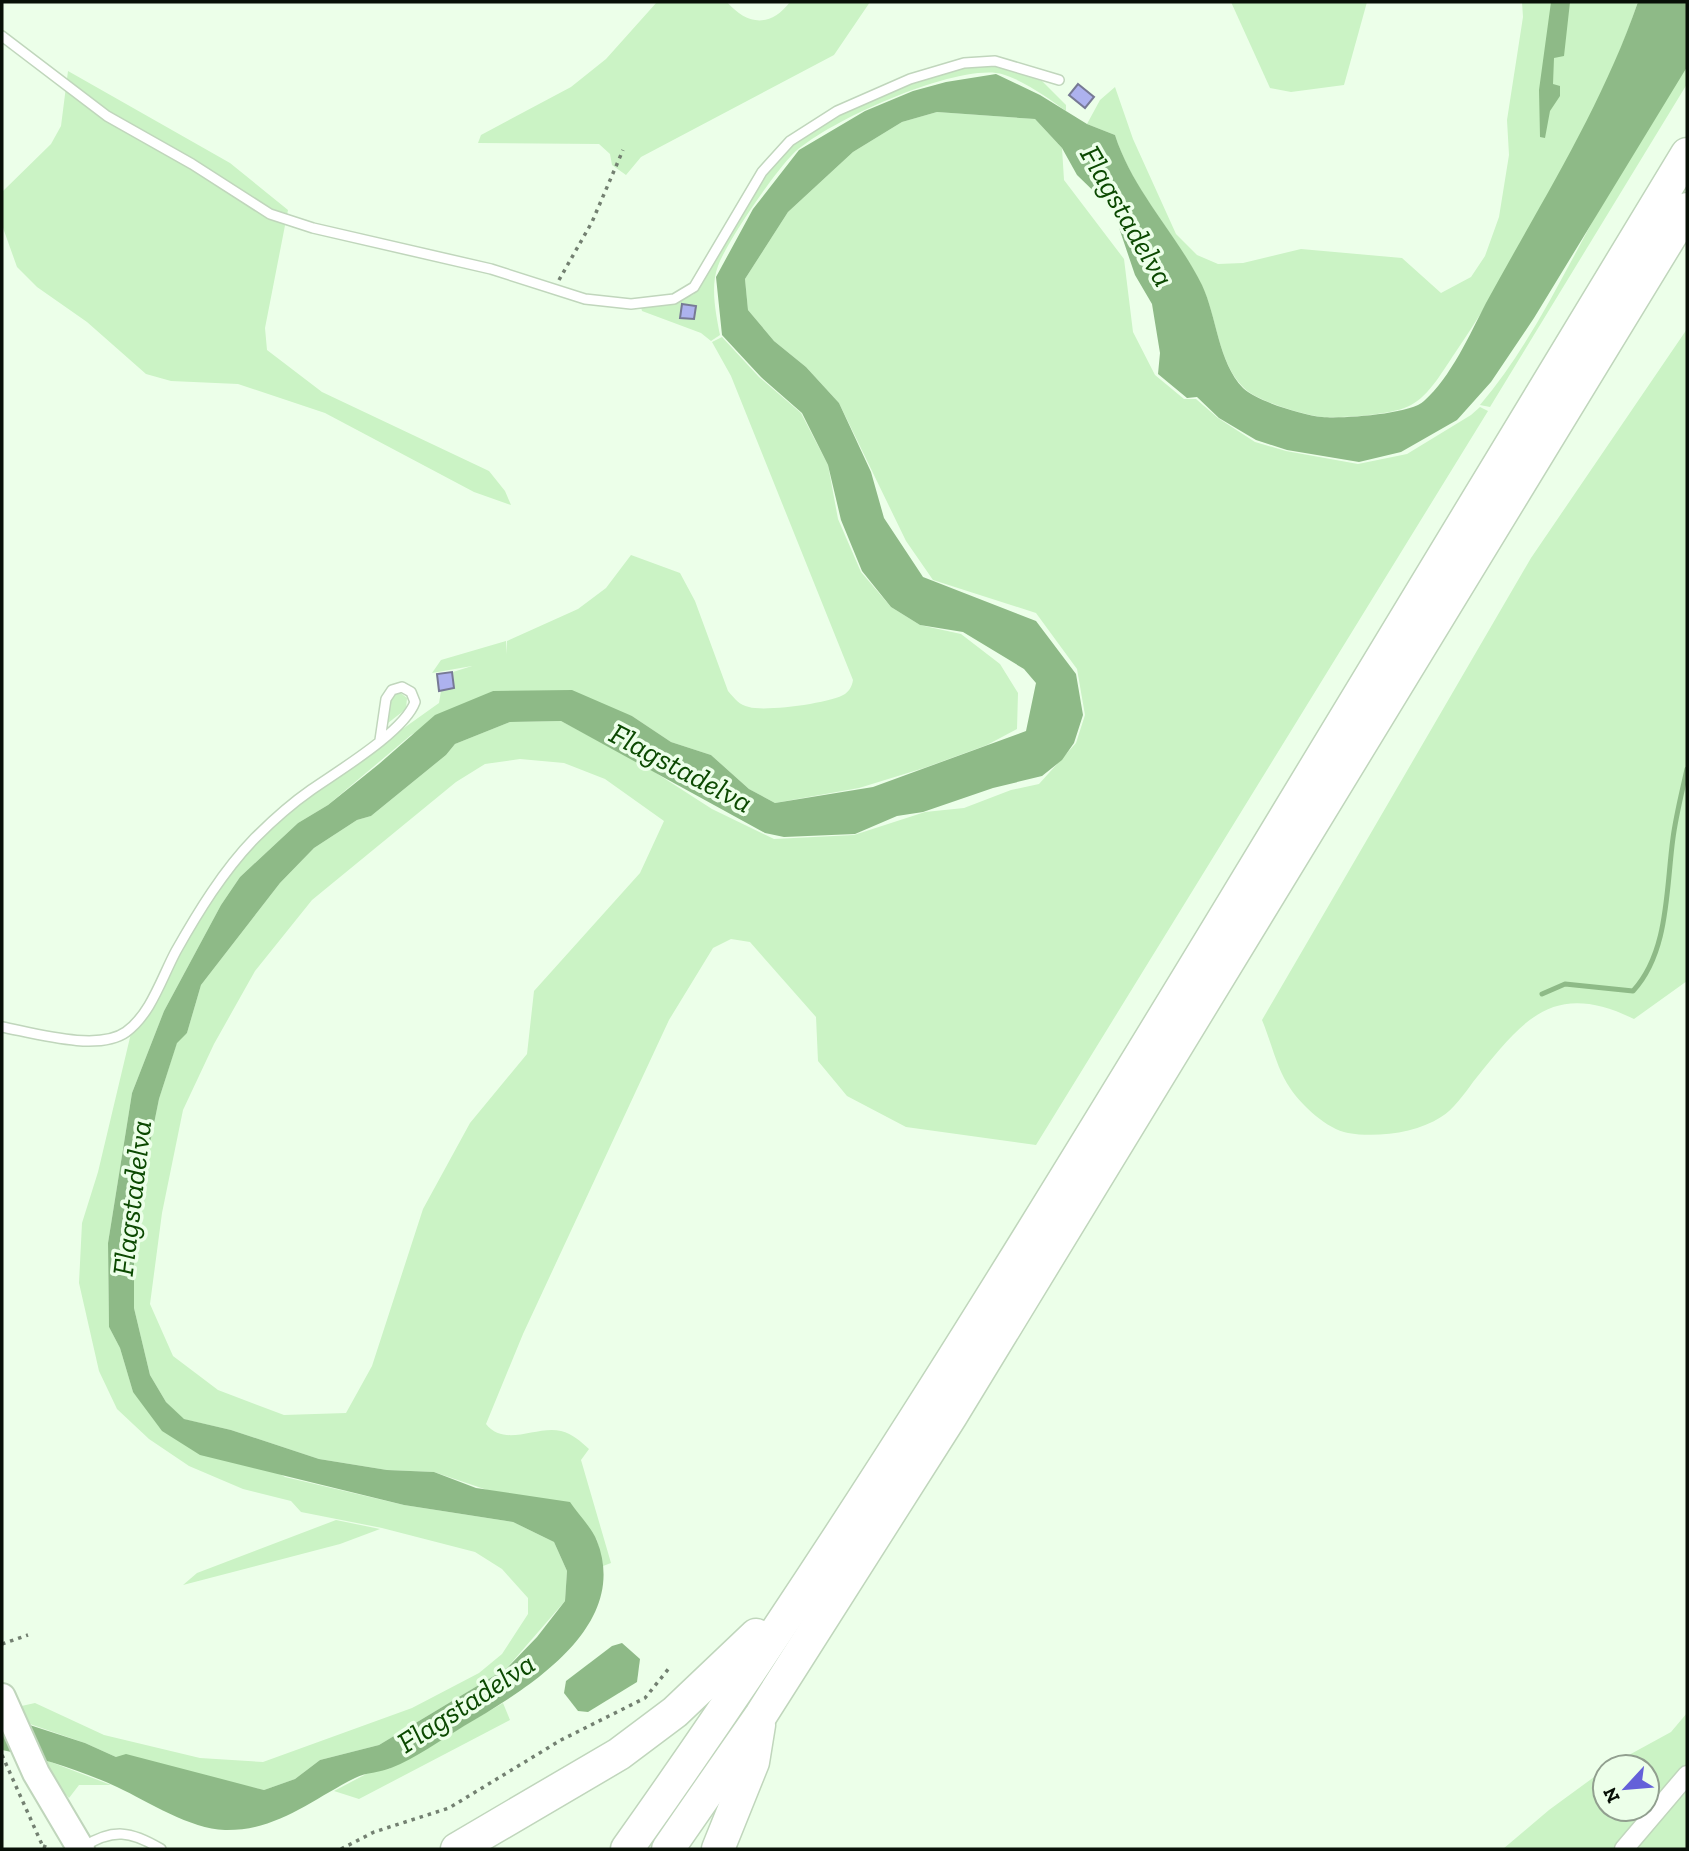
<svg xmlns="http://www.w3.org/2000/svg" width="1689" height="1851" font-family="'Zilla Slab',serif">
  <rect width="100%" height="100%" fill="#ecffe9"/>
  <g fill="#cbf3c5" fill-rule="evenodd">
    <path d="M 657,2 L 727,2 C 747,25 770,28 790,2 L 870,2 L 834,55 L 641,157 L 626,175 L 612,165 L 610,154 L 599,144 L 478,143 L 481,135 L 571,87 L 606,59 Z"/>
    <path d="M 1231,2 L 1367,2 L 1344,85 L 1291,92 L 1270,88 Z"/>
    <path d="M 1522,2 L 1638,2 C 1599,116 1523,252 1455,353 C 1444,369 1429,396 1411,405 C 1394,415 1343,418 1322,417 C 1303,415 1257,401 1244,388 C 1218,363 1217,317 1202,286 C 1176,233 1133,192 1115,135 L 1087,124 L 1100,100 L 1115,87 L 1133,139 L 1176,234 L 1197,255 L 1218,264 L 1243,263 L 1301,249 L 1402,258 L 1441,293 L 1471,277 L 1485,256 L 1499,217 L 1509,155 L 1507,120 L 1523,17 Z"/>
    <path d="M 1687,58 L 1687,84 L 1490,407 L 1480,405 C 1531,345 1565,270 1604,201 C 1632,153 1663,108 1687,58 Z"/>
    <path d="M 989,63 L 1042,81 L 1066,105 L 1066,111 C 1050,99 1016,75 996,73 C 949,67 825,122 792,155 C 774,173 726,243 718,266 C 710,287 716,314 720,335 L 711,341 L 701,333 L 642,311 L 641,307 L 693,295 L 765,167 L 821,119 L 951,66 Z"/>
    <path d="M 68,71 L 230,163 L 288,210 L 265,328 L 267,350 L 322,392 L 489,471 L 505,491 L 511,505 L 474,492 L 325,413 L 238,384 L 171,381 L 146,374 L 87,322 L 37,287 L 17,267 L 2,225 L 2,192 L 51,144 L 61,126 Z"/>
    <path d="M 937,112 L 1035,119 L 1062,148 L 1064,180 L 1124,259 L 1133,332 L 1155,375 L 1184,399 L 1196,399 L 1218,418 L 1255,442 L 1286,451 L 1358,464 L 1407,454 L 1471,415 L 1480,407 L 1488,411 L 1036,1145 L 906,1127 L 847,1096 L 818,1061 L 816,1017 L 750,942 L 731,939 L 713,948 L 669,1020 L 523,1334 L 486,1424 C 505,1448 537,1425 561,1431 C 573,1434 580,1441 589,1449 L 581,1460 L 611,1563 L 603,1566 L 597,1540 L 584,1523 L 434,1472 L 387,1470 L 319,1459 L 231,1430 L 183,1419 L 166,1402 L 150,1375 L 134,1308 L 134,1222 L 159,1099 L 177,1042 L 187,1033 L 201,985 L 280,883 L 314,848 L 357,820 L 371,816 L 446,755 L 455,744 L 510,722 L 561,721 L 642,764 L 712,809 L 774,839 L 854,835 L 925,812 L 964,808 L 1011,790 L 1039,784 L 1076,743 L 1085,715 L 1077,669 L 1036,613 L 933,580 L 906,541 L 839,403 L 806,367 L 774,341 L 748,310 L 745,279 L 788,212 L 853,152 L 902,122 ZM 520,759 L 564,763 L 605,779 L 664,821 L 640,873 L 534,991 L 527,1054 L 470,1123 L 423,1209 L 372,1366 L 346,1413 L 284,1415 L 218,1390 L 173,1356 L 150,1304 L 162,1213 L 183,1110 L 214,1044 L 255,971 L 312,900 L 456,782 L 485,764 Z"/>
    <path d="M 1687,329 L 1687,981 L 1634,1019 C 1552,979 1522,1021 1473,1082 C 1465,1093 1453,1110 1441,1117 C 1417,1133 1376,1138 1348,1133 C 1327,1129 1302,1106 1290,1088 C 1277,1070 1271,1041 1262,1020 L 1531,558 Z"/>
    <path d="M 722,337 L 759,377 L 801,413 L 828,465 L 838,519 L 861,572 L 891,607 L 920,625 L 961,634 L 1000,664 L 1018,693 L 1017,729 L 987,745 L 924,768 L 859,788 L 775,803 L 749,789 L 711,755 L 671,742 L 632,716 L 493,691 L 411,735 L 328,805 L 298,823 L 240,877 L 221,905 L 164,1011 L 132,1093 L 108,1243 L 109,1327 L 120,1348 L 133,1392 L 285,1477 L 404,1505 L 513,1522 L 554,1542 L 567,1571 L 565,1601 L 507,1668 L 379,1745 L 320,1760 L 295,1779 L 264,1790 L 116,1757 L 85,1743 L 24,1722 L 17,1707 L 35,1703 L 104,1735 L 200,1758 L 263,1762 L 412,1708 L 479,1673 L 502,1654 L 528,1614 L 528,1598 L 502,1569 L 475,1552 L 382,1528 L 301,1512 L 291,1501 L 243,1489 L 189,1466 L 149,1439 L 117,1409 L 99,1371 L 79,1283 L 82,1223 L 98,1172 L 132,1029 L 231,867 L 310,795 L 439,703 L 441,691 L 454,688 L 453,672 L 472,666 L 432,673 L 441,660 L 506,641 L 507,654 L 507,641 L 578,609 L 606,588 L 631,555 L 680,573 L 695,601 L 728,691 C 735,699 739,705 749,707 C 765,712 832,703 845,694 C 850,690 852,686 853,680 L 731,376 L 712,342 Z"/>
    <path d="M 398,691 L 407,698 L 406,709 L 388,723 L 385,699 Z"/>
    <path d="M 336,1520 L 380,1529 L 340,1544 L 183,1585 L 197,1573 Z"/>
    <path d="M 503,1703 L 510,1720 L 359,1799 L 334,1791 L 370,1772 L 389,1769 Z"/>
    <path d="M 1687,1713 L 1687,1769 L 1619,1849 L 1503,1849 L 1549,1810 L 1605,1769 L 1605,1809 L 1647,1809 L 1647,1767 L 1607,1767 L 1671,1732 Z"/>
    <path d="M 43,1759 L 111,1785 L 79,1785 L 69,1798 L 52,1779 Z"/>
    <path d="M 1687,1784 L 1687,1849 L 1631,1849 Z"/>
  </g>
  <g fill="#8eba87">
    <path d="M 1551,2 L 1570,2 L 1564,56 L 1554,58 L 1553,84 L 1560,86 L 1560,96 L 1550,111 L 1545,138 L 1540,137 L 1539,90 Z"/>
    <path d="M 1638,2 L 1687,2 L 1687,67 L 1534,318 L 1491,382 L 1457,420 L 1401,452 L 1359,462 L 1287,450 L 1256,440 L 1219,418 L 1197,397 L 1187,398 L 1158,374 L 1160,353 L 1152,304 L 1135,275 L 1113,210 L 1077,175 L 1062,148 L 1035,119 L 937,112 L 902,122 L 853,152 L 788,212 L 745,279 L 748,310 L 774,341 L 806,367 L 839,403 L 871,472 L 884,518 L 923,577 L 1036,621 L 1076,674 L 1083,715 L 1074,743 L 1062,760 L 1042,776 L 993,788 L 923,812 L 897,816 L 855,834 L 784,837 L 765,833 L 561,721 L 510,722 L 455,744 L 446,755 L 371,816 L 357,820 L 314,848 L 280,883 L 201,985 L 187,1033 L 177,1043 L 159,1099 L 134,1222 L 134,1308 L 150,1375 L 166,1402 L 184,1419 L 231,1430 L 319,1459 L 387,1470 L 434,1472 L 476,1488 L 570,1502 C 578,1514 592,1528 597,1541 C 631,1628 525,1690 464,1726 C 441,1740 416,1758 391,1768 C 379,1773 367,1772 355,1778 C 311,1800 277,1831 225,1830 C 190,1829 149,1802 117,1787 C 80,1770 42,1758 2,1750 L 2,1716 L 85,1743 L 116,1757 L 126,1754 L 264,1790 L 295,1779 L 320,1760 L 379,1745 L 507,1668 L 537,1637 L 565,1601 L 567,1571 L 554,1542 L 513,1522 L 404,1505 L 200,1455 L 162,1431 L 133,1392 L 120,1348 L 109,1327 L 108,1243 L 132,1093 L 164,1011 L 221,905 L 240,877 L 298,823 L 328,805 L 379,764 L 435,715 L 493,691 L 572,690 L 632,716 L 671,742 L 711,755 L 749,789 L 775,803 L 873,787 L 1026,731 L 1036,683 L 1024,669 L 963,632 L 920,625 L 891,607 L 862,571 L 841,520 L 828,465 L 802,413 L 761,377 L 722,335 L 716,277 L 753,209 L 799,150 L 865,111 L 913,91 L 946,82 L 996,74 L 1040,95 L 1087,124 L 1115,135 C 1133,191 1176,233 1202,285 C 1217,317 1218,362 1243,388 C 1256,401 1303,415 1322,417 C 1342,419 1411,414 1424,401 C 1451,377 1470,334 1486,303 C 1540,204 1601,109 1638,2 Z"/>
    <path d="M 622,1643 L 640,1659 L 637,1682 L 588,1712 L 578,1711 L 564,1693 L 566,1681 L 612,1646 Z"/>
  </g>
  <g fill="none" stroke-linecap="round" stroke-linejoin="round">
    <path stroke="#8eba87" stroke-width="5" d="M 1542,994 L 1565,984 L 1633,991 C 1669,952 1666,888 1673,838 C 1676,815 1682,792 1687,769"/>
  </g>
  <g fill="#adb2ee" stroke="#777a95" stroke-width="2">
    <path d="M 1078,84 L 1094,97 L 1085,108 L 1069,95 Z"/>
    <path d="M 682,304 L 696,306 L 694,319 L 680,318 Z"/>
    <path d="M 452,672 L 454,688 L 439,691 L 437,674 Z"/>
  </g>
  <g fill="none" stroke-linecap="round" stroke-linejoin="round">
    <defs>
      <g id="lane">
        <path d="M 2,36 L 107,116 L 192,164 L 270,214 L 313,228 L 491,269 L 585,299 L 631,304 L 674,299 L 694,287 L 762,172 L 790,141 L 837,111 L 910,79 L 964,63 L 995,61 L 1059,80"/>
        <path d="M 2,1027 C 34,1033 98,1052 126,1032 C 151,1014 162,977 176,951 C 198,912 223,871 255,838 C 272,821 291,804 311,790 C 338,771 404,732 415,702 L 411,692 L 402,687 L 392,690 L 386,699 L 380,740"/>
        <path d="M 83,1847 C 113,1828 131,1831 161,1849"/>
      </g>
      <path id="street" d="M 1624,1849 L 1687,1775"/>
      <path id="primary" d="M 2,1697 L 36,1773 L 81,1849"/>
      <g id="highway">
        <path d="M 457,1849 L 619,1754 L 675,1712 L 756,1635"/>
        <path d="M 627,1849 C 842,1546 1036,1228 1229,910 C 1381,658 1534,406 1687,154"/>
        <path d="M 668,1849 L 761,1715 L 951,1416 L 1687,209"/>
        <path d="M 718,1849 L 753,1762 L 759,1725"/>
      </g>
    </defs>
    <use href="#lane" stroke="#c0d6bc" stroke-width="12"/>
    <use href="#street" stroke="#c0d6bc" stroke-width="21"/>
    <use href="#primary" stroke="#c0d6bc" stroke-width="30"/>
    <use href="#highway" stroke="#c0d6bc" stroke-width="35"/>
    <g stroke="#738071" stroke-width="3.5" stroke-dasharray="3.5 5" stroke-linecap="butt">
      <path d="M 559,280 L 592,222 L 623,150"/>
      <path d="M 2,1644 L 28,1635"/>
      <path d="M 2,1755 L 44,1849"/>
      <path d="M 43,1846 L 51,1849"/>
      <path d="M 341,1849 L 374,1832 L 449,1808 L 561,1740 L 645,1698 L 670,1667"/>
    </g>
    <use href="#lane" stroke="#fff" stroke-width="9"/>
    <use href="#street" stroke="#fff" stroke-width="18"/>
    <use href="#primary" stroke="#fff" stroke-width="26"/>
    <use href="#highway" stroke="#fff" stroke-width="32"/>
  </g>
  <g text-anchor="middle" stroke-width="7" stroke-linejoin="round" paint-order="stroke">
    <g font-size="30" font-style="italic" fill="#0b4901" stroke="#ecffe9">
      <text transform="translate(1127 216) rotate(60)" y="10">Flagstadelva</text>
      <text transform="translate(681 768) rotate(28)" y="10">Flagstadelva</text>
      <text transform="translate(132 1198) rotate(-83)" y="10">Flagstadelva</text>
      <text transform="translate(466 1703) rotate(-33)" y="10">Flagstadelva</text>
    </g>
  </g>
  <rect width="1689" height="1851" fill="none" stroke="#081007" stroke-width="7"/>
  <g transform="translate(1626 1788) rotate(244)"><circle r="33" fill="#ecffe9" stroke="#919f8f" stroke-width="2"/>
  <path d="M0-5L12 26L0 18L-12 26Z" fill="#6460d9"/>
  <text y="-10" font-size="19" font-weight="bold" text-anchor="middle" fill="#081007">N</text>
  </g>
</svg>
